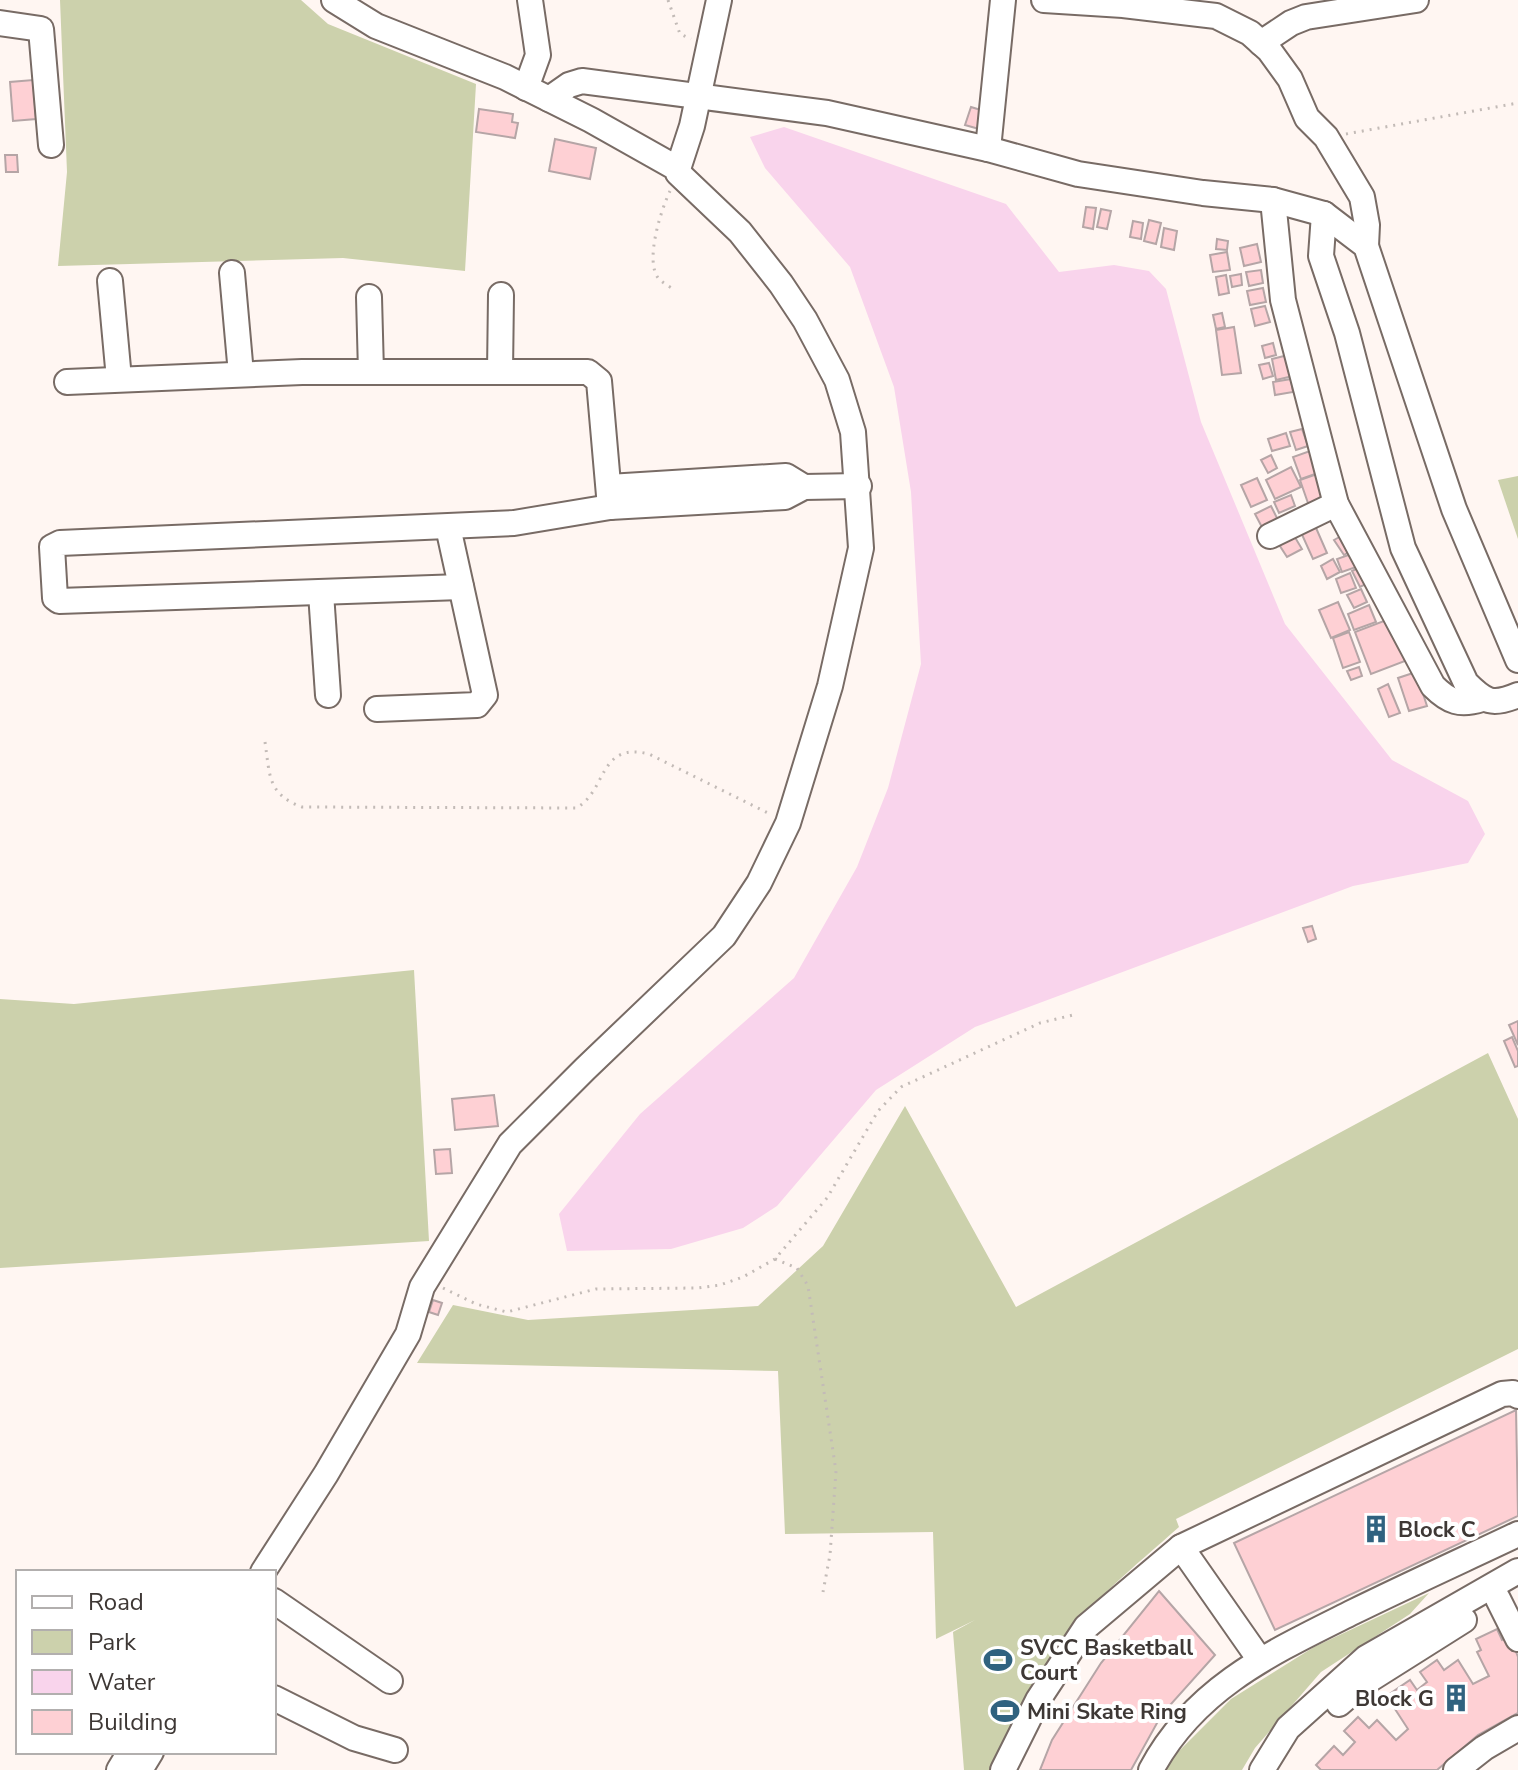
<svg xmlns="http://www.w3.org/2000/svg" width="1518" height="1770" font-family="'Nunito Sans',sans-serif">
  <rect width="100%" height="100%" fill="#fff6f2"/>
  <g fill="#ccd1ac">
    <path d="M 60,0 L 301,0 L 328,24 L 476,84 L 465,271 L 343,258 L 58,266 L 67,172 Z"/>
    <path d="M 1518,476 L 1518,539 L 1498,480 Z"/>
    <path d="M 414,970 L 429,1241 L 0,1268 L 0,999 L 74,1004 Z"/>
    <path d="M 1488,1053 L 1518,1119 L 1518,1349 L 1176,1519 L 1179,1527 C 1135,1566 1086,1605 1053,1654 C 1028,1690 1011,1731 993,1770 L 964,1770 L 953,1632 L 975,1620 L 936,1639 L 933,1532 L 785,1534 L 778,1371 L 417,1363 L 453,1305 L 528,1320 L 758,1306 L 823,1246 L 905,1106 L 1016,1307 Z"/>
    <path d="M 1429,1593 L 1410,1614 L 1321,1672 L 1255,1748 L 1242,1770 L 1165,1770 L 1168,1762 L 1231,1699 L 1314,1647 Z"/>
  </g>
  <path fill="#f9d4ec" d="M 784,127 L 1006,204 L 1059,272 L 1114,265 L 1149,271 L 1166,289 L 1201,422 L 1285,624 L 1392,760 L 1468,801 L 1485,834 L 1468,863 L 1353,886 L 975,1027 L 876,1090 L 777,1206 L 743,1228 L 671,1249 L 567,1251 L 559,1214 L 640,1114 L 794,978 L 857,867 L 888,788 L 921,664 L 911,492 L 894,387 L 850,267 L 765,168 L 750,137 Z"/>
  <g fill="#fed0d4" stroke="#b5a5a6" stroke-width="2">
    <path d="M 33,80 L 36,119 L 13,121 L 10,82 Z"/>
    <path d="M 971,107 L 984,111 L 979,129 L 965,125 Z"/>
    <path d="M 479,109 L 513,114 L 512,122 L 518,123 L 515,138 L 476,132 Z"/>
    <path d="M 555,139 L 596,148 L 590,179 L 549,171 Z"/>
    <path d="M 5,155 L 17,155 L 18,172 L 6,172 Z"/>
    <path d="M 1086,207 L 1096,208 L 1093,229 L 1083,227 Z"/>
    <path d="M 1101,209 L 1111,211 L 1107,229 L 1097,227 Z"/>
    <path d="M 1149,220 L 1161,223 L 1156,244 L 1144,241 Z"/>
    <path d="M 1133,221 L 1143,223 L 1141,239 L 1130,237 Z"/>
    <path d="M 1164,228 L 1177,231 L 1174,250 L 1161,247 Z"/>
    <path d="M 1217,239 L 1228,241 L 1227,250 L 1216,249 Z"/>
    <path d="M 1257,244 L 1261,262 L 1244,266 L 1240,248 Z"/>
    <path d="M 1227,252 L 1230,270 L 1213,272 L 1210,255 Z"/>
    <path d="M 1261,270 L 1263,283 L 1249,286 L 1246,272 Z"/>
    <path d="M 1241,274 L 1242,285 L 1232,287 L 1230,276 Z"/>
    <path d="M 1226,275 L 1229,293 L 1219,295 L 1216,277 Z"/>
    <path d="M 1263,288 L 1266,302 L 1250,305 L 1247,291 Z"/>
    <path d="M 1265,306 L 1270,322 L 1255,326 L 1251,309 Z"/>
    <path d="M 1222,313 L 1225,327 L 1216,329 L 1213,315 Z"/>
    <path d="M 1234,327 L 1241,373 L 1222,375 L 1216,330 Z"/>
    <path d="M 1273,343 L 1276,355 L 1265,358 L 1262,346 Z"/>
    <path d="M 1288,355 L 1293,376 L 1276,380 L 1272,359 Z"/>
    <path d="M 1269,363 L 1273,376 L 1263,379 L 1259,365 Z"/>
    <path d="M 1291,379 L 1293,392 L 1275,395 L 1273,382 Z"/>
    <path d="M 1302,429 L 1308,446 L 1296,450 L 1290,432 Z"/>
    <path d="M 1286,433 L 1290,446 L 1272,451 L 1268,439 Z"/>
    <path d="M 1310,451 L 1318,473 L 1301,479 L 1293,457 Z"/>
    <path d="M 1271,455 L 1277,468 L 1268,473 L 1261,460 Z"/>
    <path d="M 1291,467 L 1301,487 L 1275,499 L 1266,480 Z"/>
    <path d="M 1317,474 L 1326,499 L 1309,506 L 1300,480 Z"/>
    <path d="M 1257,478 L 1267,500 L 1251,507 L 1241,485 Z"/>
    <path d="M 1291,495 L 1295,506 L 1279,513 L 1274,502 Z"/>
    <path d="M 1271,506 L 1279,522 L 1264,531 L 1255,514 Z"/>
    <path d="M 1313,521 L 1327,553 L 1313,559 L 1299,528 Z"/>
    <path d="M 1293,534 L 1302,549 L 1287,557 L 1278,543 Z"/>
    <path d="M 1343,535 L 1352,550 L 1344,555 L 1334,540 Z"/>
    <path d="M 1354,553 L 1359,566 L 1342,572 L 1337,559 Z"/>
    <path d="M 1333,559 L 1340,572 L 1327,579 L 1321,566 Z"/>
    <path d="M 1362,566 L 1370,582 L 1360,587 L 1352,571 Z"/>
    <path d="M 1350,573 L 1356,588 L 1341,593 L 1336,579 Z"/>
    <path d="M 1361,589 L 1367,602 L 1354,608 L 1347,595 Z"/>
    <path d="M 1338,602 L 1350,630 L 1331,638 L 1319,610 Z"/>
    <path d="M 1369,605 L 1376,622 L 1354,630 L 1348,614 Z"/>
    <path d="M 1389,619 L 1405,661 L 1371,674 L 1355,632 Z"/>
    <path d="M 1349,632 L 1360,662 L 1343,668 L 1333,638 Z"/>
    <path d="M 1359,667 L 1362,676 L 1351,680 L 1347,671 Z"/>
    <path d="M 1416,672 L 1427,706 L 1409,711 L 1398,678 Z"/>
    <path d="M 1388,684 L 1400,713 L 1389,717 L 1378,689 Z"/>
    <path d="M 1312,926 L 1316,939 L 1308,942 L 1303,928 Z"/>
    <path d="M 1518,1021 L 1518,1045 L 1509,1025 Z"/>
    <path d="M 1512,1037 L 1518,1051 L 1518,1066 L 1515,1067 L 1504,1041 Z"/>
    <path d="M 494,1095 L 498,1126 L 455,1130 L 452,1099 Z"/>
    <path d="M 450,1149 L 452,1173 L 436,1174 L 434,1150 Z"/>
    <path d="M 433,1300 L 442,1303 L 438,1315 L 429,1312 Z"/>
    <path d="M 1516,1410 L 1518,1516 L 1275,1630 L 1234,1543 Z"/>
    <path d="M 1159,1591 L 1215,1655 L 1162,1714 L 1131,1770 L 1040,1770 L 1052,1740 L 1101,1663 Z"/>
    <path d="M 1497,1629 L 1502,1640 L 1510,1636 L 1518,1657 L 1518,1713 L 1478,1735 L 1437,1770 L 1321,1770 L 1316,1765 L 1334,1746 L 1343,1755 L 1355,1742 L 1344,1731 L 1358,1717 L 1369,1728 L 1377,1720 L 1396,1740 L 1408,1729 L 1393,1706 L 1398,1702 L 1391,1693 L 1410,1680 L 1417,1690 L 1427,1682 L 1420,1672 L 1437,1660 L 1444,1670 L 1458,1660 L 1473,1684 L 1489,1676 L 1477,1652 L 1481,1650 L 1476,1639 Z"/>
  </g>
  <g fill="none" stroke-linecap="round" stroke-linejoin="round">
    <defs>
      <g id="minor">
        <path d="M 1044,0 L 1123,5 L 1216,16 L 1250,33 L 1269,50 L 1290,79 L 1307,118 L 1326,137 L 1362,197 L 1367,225 L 1366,246"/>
        <path d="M 0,23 L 41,29 L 51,145"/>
        <path d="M 1261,43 L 1291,23 L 1306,17 L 1416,0"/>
        <path d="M 526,88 L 538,55 L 530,0"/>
        <path d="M 549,99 L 569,85 L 582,81 L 827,113 L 988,149 L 1078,174 L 1203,193 L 1273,200 L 1324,214 L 1366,246 L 1454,509 L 1518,660"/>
        <path d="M 988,149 L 1003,0"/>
        <path d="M 678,169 L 692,126 L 719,0"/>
        <path d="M 1273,200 L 1283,300 L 1336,504 L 1433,686 C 1449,702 1460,706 1482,699"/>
        <path d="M 1324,214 L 1321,256 L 1347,333 L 1403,548 L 1466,683 C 1485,702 1492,706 1518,695"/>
        <path d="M 232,273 L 241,374"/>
        <path d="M 110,281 L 119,379"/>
        <path d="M 369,297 L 371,372"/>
        <path d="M 500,372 L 501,295"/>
        <path d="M 67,382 L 302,372 L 588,372 L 599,381 L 610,507"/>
        <path d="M 609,487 L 786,476 L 804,487"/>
        <path d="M 1270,536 L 1336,504"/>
        <path d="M 461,587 L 59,601 L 55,598 L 52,547 L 60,543 L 514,523 L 610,507 L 785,497 L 804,487 L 859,486"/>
        <path d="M 321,593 L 328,695"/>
        <path d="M 377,709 L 477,705 L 485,695 L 448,527"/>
        <path d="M 1181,1547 L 1260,1660"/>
        <path d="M 263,1572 L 326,1474 L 408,1334 L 422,1287 L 510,1144 L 585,1069 L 724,936 L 759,883 L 788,823 L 830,686 L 861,548 L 853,432 L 837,380 L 805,320 L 781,284 L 740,232 L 678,173 L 678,169 L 591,120 L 505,77 L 376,26 L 334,0"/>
        <path d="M 1498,1599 L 1518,1639"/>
        <path d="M 274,1601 L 390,1681"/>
        <path d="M 274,1698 L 354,1738 L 395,1750"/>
        <path d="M 1339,1704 L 1361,1685 L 1464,1620"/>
        <path d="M 119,1770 L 130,1752"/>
        <path d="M 140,1770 L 151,1752"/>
        <path d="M 1003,1770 L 1038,1700 L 1086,1627 L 1181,1547 L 1502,1394 L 1513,1393 L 1518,1396"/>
        <path d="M 1151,1770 C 1195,1687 1273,1652 1353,1612 C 1408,1585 1463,1560 1518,1534"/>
        <path d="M 1262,1770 L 1288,1728 L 1366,1658 L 1518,1571"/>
        <path d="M 1456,1770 L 1484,1748 L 1518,1728"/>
      </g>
    </defs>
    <use href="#minor" stroke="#786b65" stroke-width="28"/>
    <g stroke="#c3bbb7" stroke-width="3" stroke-dasharray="2 6" stroke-linecap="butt">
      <path d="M 668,0 L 680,34 L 691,39"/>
      <path d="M 1346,134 L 1518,103"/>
      <path d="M 670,191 C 661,210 644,262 659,279 C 663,283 670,287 675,290"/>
      <path d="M 265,742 C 270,775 267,794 302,807 L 576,808 C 607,792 598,741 649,754 L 770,814"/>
      <path d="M 775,1259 L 797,1268 L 808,1286 L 836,1471 L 830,1555 L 823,1592"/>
      <path d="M 443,1288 L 476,1304 L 507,1312 L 596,1289 L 698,1288 L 720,1285 L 743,1277 L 775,1259 L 798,1232 L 827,1198 L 878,1111 L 901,1087 L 1040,1023 L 1073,1015"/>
    </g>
    <use href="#minor" stroke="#fff" stroke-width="24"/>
  </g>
  <defs>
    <symbol id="building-bare" viewBox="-9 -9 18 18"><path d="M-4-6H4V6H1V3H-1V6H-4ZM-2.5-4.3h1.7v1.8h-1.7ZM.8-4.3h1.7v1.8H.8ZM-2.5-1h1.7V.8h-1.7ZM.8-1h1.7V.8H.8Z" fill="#30627f" stroke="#fff" stroke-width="2.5" paint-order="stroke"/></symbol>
    <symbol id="stadium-bare" viewBox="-9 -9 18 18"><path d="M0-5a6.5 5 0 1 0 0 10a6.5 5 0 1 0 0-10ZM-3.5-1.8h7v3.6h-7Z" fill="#30627f" stroke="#fff" stroke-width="2.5" paint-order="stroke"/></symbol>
  </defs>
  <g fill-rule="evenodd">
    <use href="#building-bare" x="1356" y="1509" width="40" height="40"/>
    <use href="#stadium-bare" x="978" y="1640" width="40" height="40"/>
    <use href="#building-bare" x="1436" y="1678" width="40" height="40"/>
    <use href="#stadium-bare" x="985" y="1691" width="40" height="40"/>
  </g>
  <g text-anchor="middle" stroke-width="8" stroke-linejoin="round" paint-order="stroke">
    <g font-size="22" font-weight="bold" fill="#3e3835" stroke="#fff" text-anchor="start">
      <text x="1398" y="1537">Block C</text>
      <text x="1020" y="1655">SVCC Basketball<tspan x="1020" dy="25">Court</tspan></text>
      <text x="1434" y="1706" text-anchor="end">Block G</text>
      <text x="1027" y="1719">Mini Skate Ring</text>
    </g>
  </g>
  <rect x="16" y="1570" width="260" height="184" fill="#ffffff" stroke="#b2afae" stroke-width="2"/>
  <rect x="32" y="1596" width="40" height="12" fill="#ffffff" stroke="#b2afae" stroke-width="2"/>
  <text x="88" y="1610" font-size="24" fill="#3e3835">Road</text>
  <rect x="32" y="1630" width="40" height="24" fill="#ccd1ac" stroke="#b2afae" stroke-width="2"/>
  <text x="88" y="1650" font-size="24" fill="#3e3835">Park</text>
  <rect x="32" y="1670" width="40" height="24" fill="#f9d4ec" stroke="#b2afae" stroke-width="2"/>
  <text x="88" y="1690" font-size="24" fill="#3e3835">Water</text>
  <rect x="32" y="1710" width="40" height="24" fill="#fed0d4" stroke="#b2afae" stroke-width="2"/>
  <text x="88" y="1730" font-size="24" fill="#3e3835">Building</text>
</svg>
